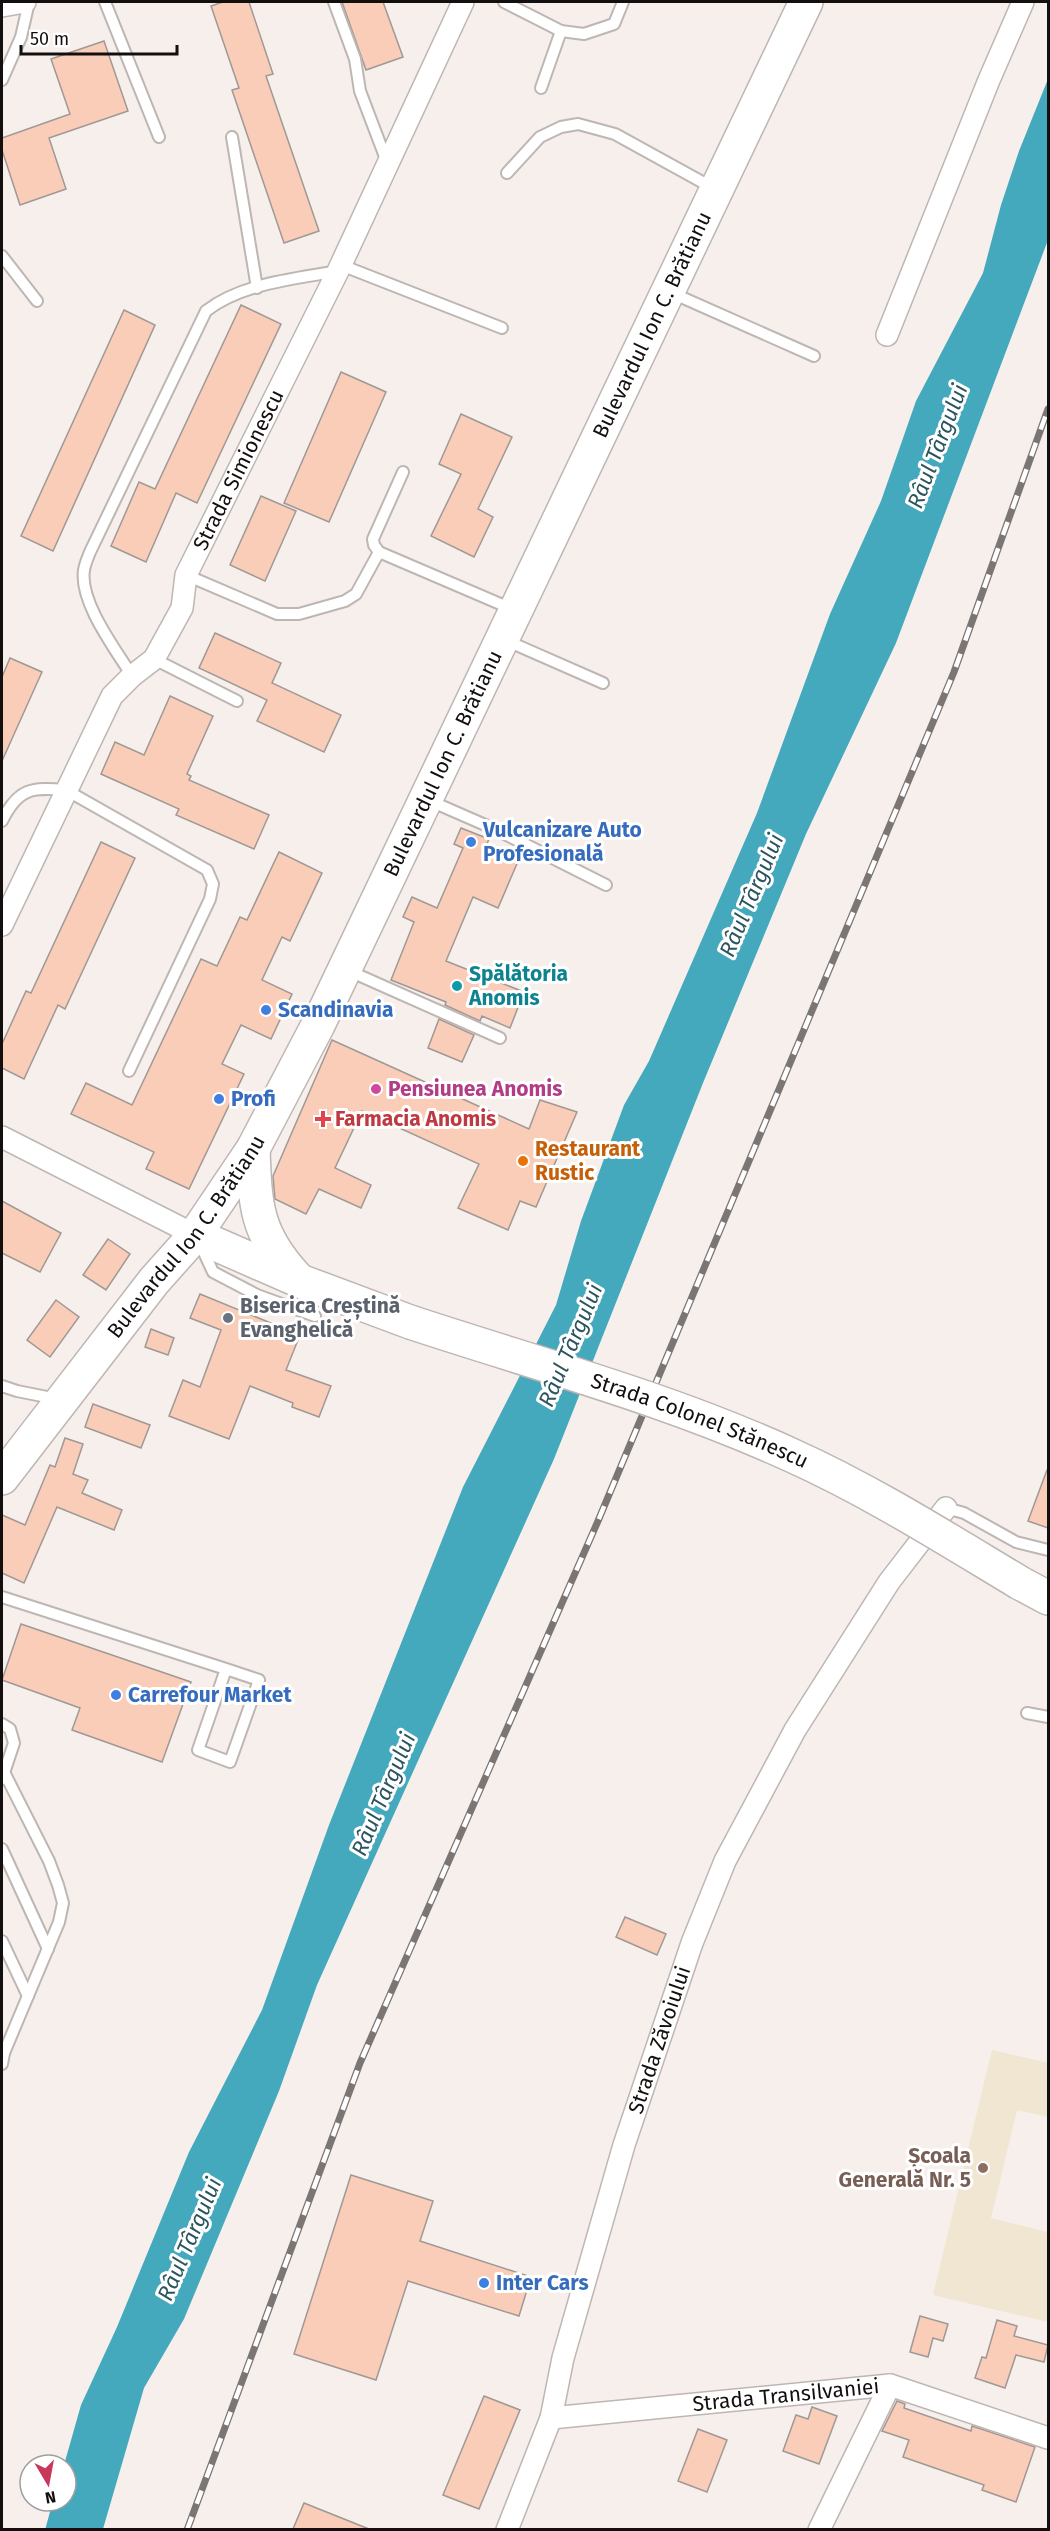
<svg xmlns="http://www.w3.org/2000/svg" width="1050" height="2531" font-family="'Fira Sans',sans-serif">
  <rect width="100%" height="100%" fill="#f7efec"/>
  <path fill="#f0e6d1" d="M 992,2050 L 1048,2063 L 1048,2117 L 1017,2110 L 991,2218 L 1048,2232 L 1048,2322 L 933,2295 Z"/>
  <path fill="#45a9be" d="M 1048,79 L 1048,240 L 896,643 L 806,834 L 703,1083 L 554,1459 L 317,1985 L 279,2091 L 184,2319 L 144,2388 L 103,2529 L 45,2530 L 53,2501 L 66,2501 L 66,2465 L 64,2465 L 81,2405 L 117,2327 L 189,2152 L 262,2010 L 329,1825 L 463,1487 L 556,1305 L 581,1221 L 624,1105 L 649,1061 L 757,813 L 830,614 L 881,501 L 916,401 L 983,273 L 1001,205 L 1019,151 Z"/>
  <g fill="#facdb9" stroke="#9f9895" stroke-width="1.5">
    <path d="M 223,2 L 249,2 L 273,74 L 266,76 L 319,231 L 284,243 L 232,90 L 239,88 L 211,6 Z"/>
    <path d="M 342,2 L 383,2 L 403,57 L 366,70 Z"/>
    <path d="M 104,41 L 128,111 L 49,138 L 66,189 L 20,205 L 2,150 L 2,138 L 70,114 L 51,59 Z"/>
    <path d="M 241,305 L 281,324 L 197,503 L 176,493 L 146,562 L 111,546 L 139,482 L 155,489 Z"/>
    <path d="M 124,310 L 155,325 L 53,551 L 21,536 Z"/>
    <path d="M 341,372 L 386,392 L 329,522 L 284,503 Z"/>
    <path d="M 461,414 L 512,437 L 478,509 L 493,517 L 474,557 L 431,536 L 461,474 L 439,464 Z"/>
    <path d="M 261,496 L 296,511 L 265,581 L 230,565 Z"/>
    <path d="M 215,633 L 281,663 L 272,683 L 341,715 L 324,752 L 257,721 L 267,700 L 199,668 Z"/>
    <path d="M 10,658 L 42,672 L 2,761 L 2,677 Z"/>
    <path d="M 170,696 L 213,716 L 187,774 L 191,776 L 189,780 L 269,815 L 254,849 L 176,815 L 179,809 L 101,774 L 115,742 L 144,755 Z"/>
    <path d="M 461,828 L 489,839 L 486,846 L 519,859 L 498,908 L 473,897 L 446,961 L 524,992 L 510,1028 L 482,1016 L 480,1021 L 445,1005 L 446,1002 L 391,980 L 414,922 L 403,917 L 412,897 L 437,908 L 463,848 L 454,844 Z"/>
    <path d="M 101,842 L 135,858 L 65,1009 L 58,1005 L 24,1079 L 2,1068 L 2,1044 L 26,991 L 31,993 Z"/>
    <path d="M 279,852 L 322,873 L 290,941 L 282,937 L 262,980 L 292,994 L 271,1039 L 241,1025 L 222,1064 L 244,1074 L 189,1189 L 146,1169 L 154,1152 L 71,1114 L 86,1083 L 132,1105 L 201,959 L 217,966 L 240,917 L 247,920 Z"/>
    <path d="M 439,1019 L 474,1035 L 462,1062 L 428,1048 Z"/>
    <path d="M 332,1040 L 529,1129 L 540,1100 L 577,1112 L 536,1207 L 520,1201 L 508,1230 L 458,1208 L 479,1164 L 362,1111 L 335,1168 L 371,1185 L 361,1208 L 319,1189 L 306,1214 L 275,1199 L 273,1176 Z"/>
    <path d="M 2,1201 L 61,1233 L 40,1272 L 2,1253 Z"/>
    <path d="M 108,1239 L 130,1254 L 106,1290 L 83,1275 Z"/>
    <path d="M 200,1294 L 300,1335 L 286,1370 L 331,1386 L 319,1417 L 292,1407 L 293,1403 L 250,1386 L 229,1439 L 169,1416 L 183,1380 L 200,1387 L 221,1330 L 190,1318 Z"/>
    <path d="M 56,1300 L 79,1317 L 50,1357 L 27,1340 Z"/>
    <path d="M 151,1329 L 174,1338 L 168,1355 L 145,1347 Z"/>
    <path d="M 93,1404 L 150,1425 L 141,1448 L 85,1427 Z"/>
    <path d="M 65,1438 L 83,1444 L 73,1474 L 88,1480 L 82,1493 L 122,1510 L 114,1530 L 57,1507 L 24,1583 L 2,1573 L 2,1515 L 25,1525 L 50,1465 L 55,1467 Z"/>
    <path d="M 1047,1470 L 1048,1470 L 1048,1528 L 1028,1521 Z"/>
    <path d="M 21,1624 L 191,1682 L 162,1762 L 72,1730 L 80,1708 L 2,1680 Z"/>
    <path d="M 625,1917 L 666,1934 L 657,1955 L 616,1937 Z"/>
    <path d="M 351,2175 L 433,2201 L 420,2241 L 531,2277 L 519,2316 L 408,2281 L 376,2380 L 294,2354 Z"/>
    <path d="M 920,2316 L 948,2324 L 943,2341 L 933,2338 L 928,2357 L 910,2352 Z"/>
    <path d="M 997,2320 L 1017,2326 L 1014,2336 L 1048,2345 L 1044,2362 L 1016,2355 L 1005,2388 L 975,2378 L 982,2357 L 986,2358 Z"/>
    <path d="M 484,2396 L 520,2410 L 479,2509 L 443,2495 Z"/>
    <path d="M 897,2401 L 905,2404 L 904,2408 L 971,2431 L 972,2426 L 1035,2447 L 1016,2502 L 982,2490 L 984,2485 L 903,2457 L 909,2440 L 882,2431 Z"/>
    <path d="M 812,2407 L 837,2416 L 819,2464 L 783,2451 L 796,2415 L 808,2419 Z"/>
    <path d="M 698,2429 L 727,2440 L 707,2492 L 678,2481 Z"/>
    <path d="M 304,2503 L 369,2529 L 293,2529 Z"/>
  </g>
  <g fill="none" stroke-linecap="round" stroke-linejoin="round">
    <defs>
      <g id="service">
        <path d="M 105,2 L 159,137"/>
        <path d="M 334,2 L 355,59 L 360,91 L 387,162"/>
        <path d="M 504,2 L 561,31 L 584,34 L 614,24 L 623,2"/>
        <path d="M 2,80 L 21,37 L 29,2"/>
        <path d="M 541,88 L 561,31"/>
        <path d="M 232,137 L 257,288"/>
        <path d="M 507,173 L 540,137 L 561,127 L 578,124 L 615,134 L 713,188"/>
        <path d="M 2,256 L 37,301"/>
        <path d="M 341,265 L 502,328"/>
        <path d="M 672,293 L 814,356"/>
        <path d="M 379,552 L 374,545 L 373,539 L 403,472"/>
        <path d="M 186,575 L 277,614 L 299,614 L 345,601 L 356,594 L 379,552 L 512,609"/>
        <path d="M 505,640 L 603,683"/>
        <path d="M 154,659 L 237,701"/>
        <path d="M 132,676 C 116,650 79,602 84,570 C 85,564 88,557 90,552 L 206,311 C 242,283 295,279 338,271"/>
        <path d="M 428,800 L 499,831 L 606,885"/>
        <path d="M 2,821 C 18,788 32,787 66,790 L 207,870 L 213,884 L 210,899 L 129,1071"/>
        <path d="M 347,970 L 500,1038"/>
        <path d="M 201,1246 L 213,1272 L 257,1295 L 315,1316"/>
        <path d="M 2,1386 L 17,1391 L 57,1399"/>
        <path d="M 946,1508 L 964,1513 L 1016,1542 L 1048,1550"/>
        <path d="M 2,1597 L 226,1669 L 259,1680 L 230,1762 L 198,1750 L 226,1669"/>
        <path d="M 1027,1713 L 1048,1717"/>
        <path d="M 2,1724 L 10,1729 L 14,1743 L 2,1779"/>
        <path d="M 2,1849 L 48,1949"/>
        <path d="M 2,1941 L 28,1996"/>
        <path d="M 4,2053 L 59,1922 L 63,1903 L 58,1885 L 49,1861 L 5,1774"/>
        <path d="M 2,2064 L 4,2053 L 2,2047"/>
      </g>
      <g id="minor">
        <path d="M 2,6 L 25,2"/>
        <path d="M 887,335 L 989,80 L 1023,2"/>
        <path id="s1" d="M 2,925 L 112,696 L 132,676 L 154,659 L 182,608 L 186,575 L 338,271 L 463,2"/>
        <path d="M 2,1137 L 195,1235"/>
        <path id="s2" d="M 551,2418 L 890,2385 L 1048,2438"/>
        <path id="s3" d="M 507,2530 L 551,2418 L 563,2358 L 624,2145 L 692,1943 L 725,1861 L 795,1730 L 889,1582 L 946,1508"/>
        <path d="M 819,2530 L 890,2385"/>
      </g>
      <g id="primary">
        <path d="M 253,1149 C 255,1205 256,1234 296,1277"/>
        <path d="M 195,1235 L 300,1281 L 410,1322"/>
        <path d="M 1020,1583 L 1048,1598"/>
      </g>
      <g id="trunk">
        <path id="s4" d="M 2,1478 L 154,1281 L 195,1235 L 253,1149 L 318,1025 L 806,2"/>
      </g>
    </defs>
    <use href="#service" stroke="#beb6b3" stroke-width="14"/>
    <use href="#minor" stroke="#beb6b3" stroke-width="24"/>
    <use href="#primary" stroke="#beb6b3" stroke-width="36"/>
    <use href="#trunk" stroke="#beb6b3" stroke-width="36"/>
    <use href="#service" stroke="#fff" stroke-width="10"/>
    <use href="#minor" stroke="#fff" stroke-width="21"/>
    <use href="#primary" stroke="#fff" stroke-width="33"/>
    <use href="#trunk" stroke="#fff" stroke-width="33"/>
    <defs>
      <path id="rail" d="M 187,2530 L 360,2063 L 598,1521 L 954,672 L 1048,409"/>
    </defs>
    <use href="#rail" stroke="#7b7573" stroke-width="7"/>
    <use href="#rail" stroke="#fff" stroke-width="4.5" stroke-dasharray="14" stroke-linecap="butt"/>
    <defs>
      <g id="primary-bridge">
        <path id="s5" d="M 410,1322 C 537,1364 669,1399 791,1455 C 871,1491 945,1538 1020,1583"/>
      </g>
    </defs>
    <use href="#primary-bridge" stroke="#beb6b3" stroke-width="36" stroke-linecap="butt"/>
    <use href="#primary-bridge" stroke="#fff" stroke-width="33"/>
  </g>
  <g fill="#3f7fe0" stroke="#fff" stroke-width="2">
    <circle cx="471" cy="842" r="6"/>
    <circle cx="266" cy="1010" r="6"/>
    <circle cx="219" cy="1099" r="6"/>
    <circle cx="116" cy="1695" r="6"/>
    <circle cx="484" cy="2283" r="6"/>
  </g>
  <circle fill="#0f9aa8" stroke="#fff" stroke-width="2" cx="457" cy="986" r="6"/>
  <circle fill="#d1479c" stroke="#fff" stroke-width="2" cx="376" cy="1089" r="6"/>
  <path fill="#e0444e" stroke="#fff" stroke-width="2" d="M320 1110h6v6h6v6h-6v6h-6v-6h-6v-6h6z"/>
  <circle fill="#e8710a" stroke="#fff" stroke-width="2" cx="523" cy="1161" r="6"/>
  <circle fill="#6b7280" stroke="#fff" stroke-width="2" cx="228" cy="1318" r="6"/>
  <circle fill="#8d6e63" stroke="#fff" stroke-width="2" cx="983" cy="2168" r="6"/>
  <g text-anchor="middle" stroke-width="6" stroke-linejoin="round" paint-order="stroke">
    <g font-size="21" fill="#120f0e" stroke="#fff">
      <text dy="7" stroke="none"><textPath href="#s4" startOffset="1330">Bulevardul Ion C. Brătianu</textPath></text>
      <text dy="7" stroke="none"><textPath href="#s1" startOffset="519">Strada Simionescu</textPath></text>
      <text dy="7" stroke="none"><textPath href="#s4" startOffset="844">Bulevardul Ion C. Brătianu</textPath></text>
      <text dy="7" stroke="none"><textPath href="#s4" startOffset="304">Bulevardul Ion C. Brătianu</textPath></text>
      <text dy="7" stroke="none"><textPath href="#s5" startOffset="306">Strada Colonel Stănescu</textPath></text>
      <text dy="7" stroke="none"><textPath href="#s3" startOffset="514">Strada Zăvoiului</textPath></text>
      <text dy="7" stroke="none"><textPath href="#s2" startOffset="236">Strada Transilvaniei</textPath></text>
    </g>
    <g font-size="21" font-weight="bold" fill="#366cbe" stroke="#fff" text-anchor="start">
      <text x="483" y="837">Vulcanizare Auto<tspan x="483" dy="24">Profesională</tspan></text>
      <text x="278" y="1017">Scandinavia</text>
      <text x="231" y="1106">Profi</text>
      <text x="128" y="1702">Carrefour Market</text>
      <text x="496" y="2290">Inter Cars</text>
    </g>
    <g font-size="21" font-weight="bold" fill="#0d838f" stroke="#fff" text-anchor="start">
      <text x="469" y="981">Spălătoria<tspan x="469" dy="24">Anomis</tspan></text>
    </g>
    <g font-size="21" font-weight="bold" fill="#b23c85" stroke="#fff" text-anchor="start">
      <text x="388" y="1096">Pensiunea Anomis</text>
    </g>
    <g font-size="21" font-weight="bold" fill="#be3a42" stroke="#fff" text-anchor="start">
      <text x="335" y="1126">Farmacia Anomis</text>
    </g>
    <g font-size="21" font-weight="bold" fill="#c56008" stroke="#fff" text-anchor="start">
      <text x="535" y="1156">Restaurant<tspan x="535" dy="24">Rustic</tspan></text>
    </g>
    <g font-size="21" font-weight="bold" fill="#5b616d" stroke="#fff" text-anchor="start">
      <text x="240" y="1313">Biserica Creștină<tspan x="240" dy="24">Evanghelică</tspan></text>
    </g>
    <g font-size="21" font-weight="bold" fill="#785e54" stroke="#fff" text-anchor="end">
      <text x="971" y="2163">Școala<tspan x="971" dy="24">Generală Nr. 5</tspan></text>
    </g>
    <g font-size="22" font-style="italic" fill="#2a555f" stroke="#fff">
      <text transform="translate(937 446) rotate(-69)" y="8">Râul Târgului</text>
      <text transform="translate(751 895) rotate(-67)" y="8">Râul Târgului</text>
      <text transform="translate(570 1345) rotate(-67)" y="8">Râul Târgului</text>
      <text transform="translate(383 1794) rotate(-67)" y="8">Râul Târgului</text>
      <text transform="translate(189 2239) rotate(-67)" y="8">Râul Târgului</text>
    </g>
  </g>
  <rect width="1050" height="2531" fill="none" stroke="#120f0e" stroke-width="6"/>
  <g transform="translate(48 2483) rotate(170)"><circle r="28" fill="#ffffff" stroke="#a09f9f" stroke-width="1.5"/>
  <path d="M0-4.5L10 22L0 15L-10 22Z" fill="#c7385b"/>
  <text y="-9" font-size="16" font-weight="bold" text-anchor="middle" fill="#120f0e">N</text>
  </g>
  <path d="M21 45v9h156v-9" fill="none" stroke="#120f0e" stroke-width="3"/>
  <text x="30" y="45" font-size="18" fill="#120f0e" stroke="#ffffff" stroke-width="4.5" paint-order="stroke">50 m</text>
</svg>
